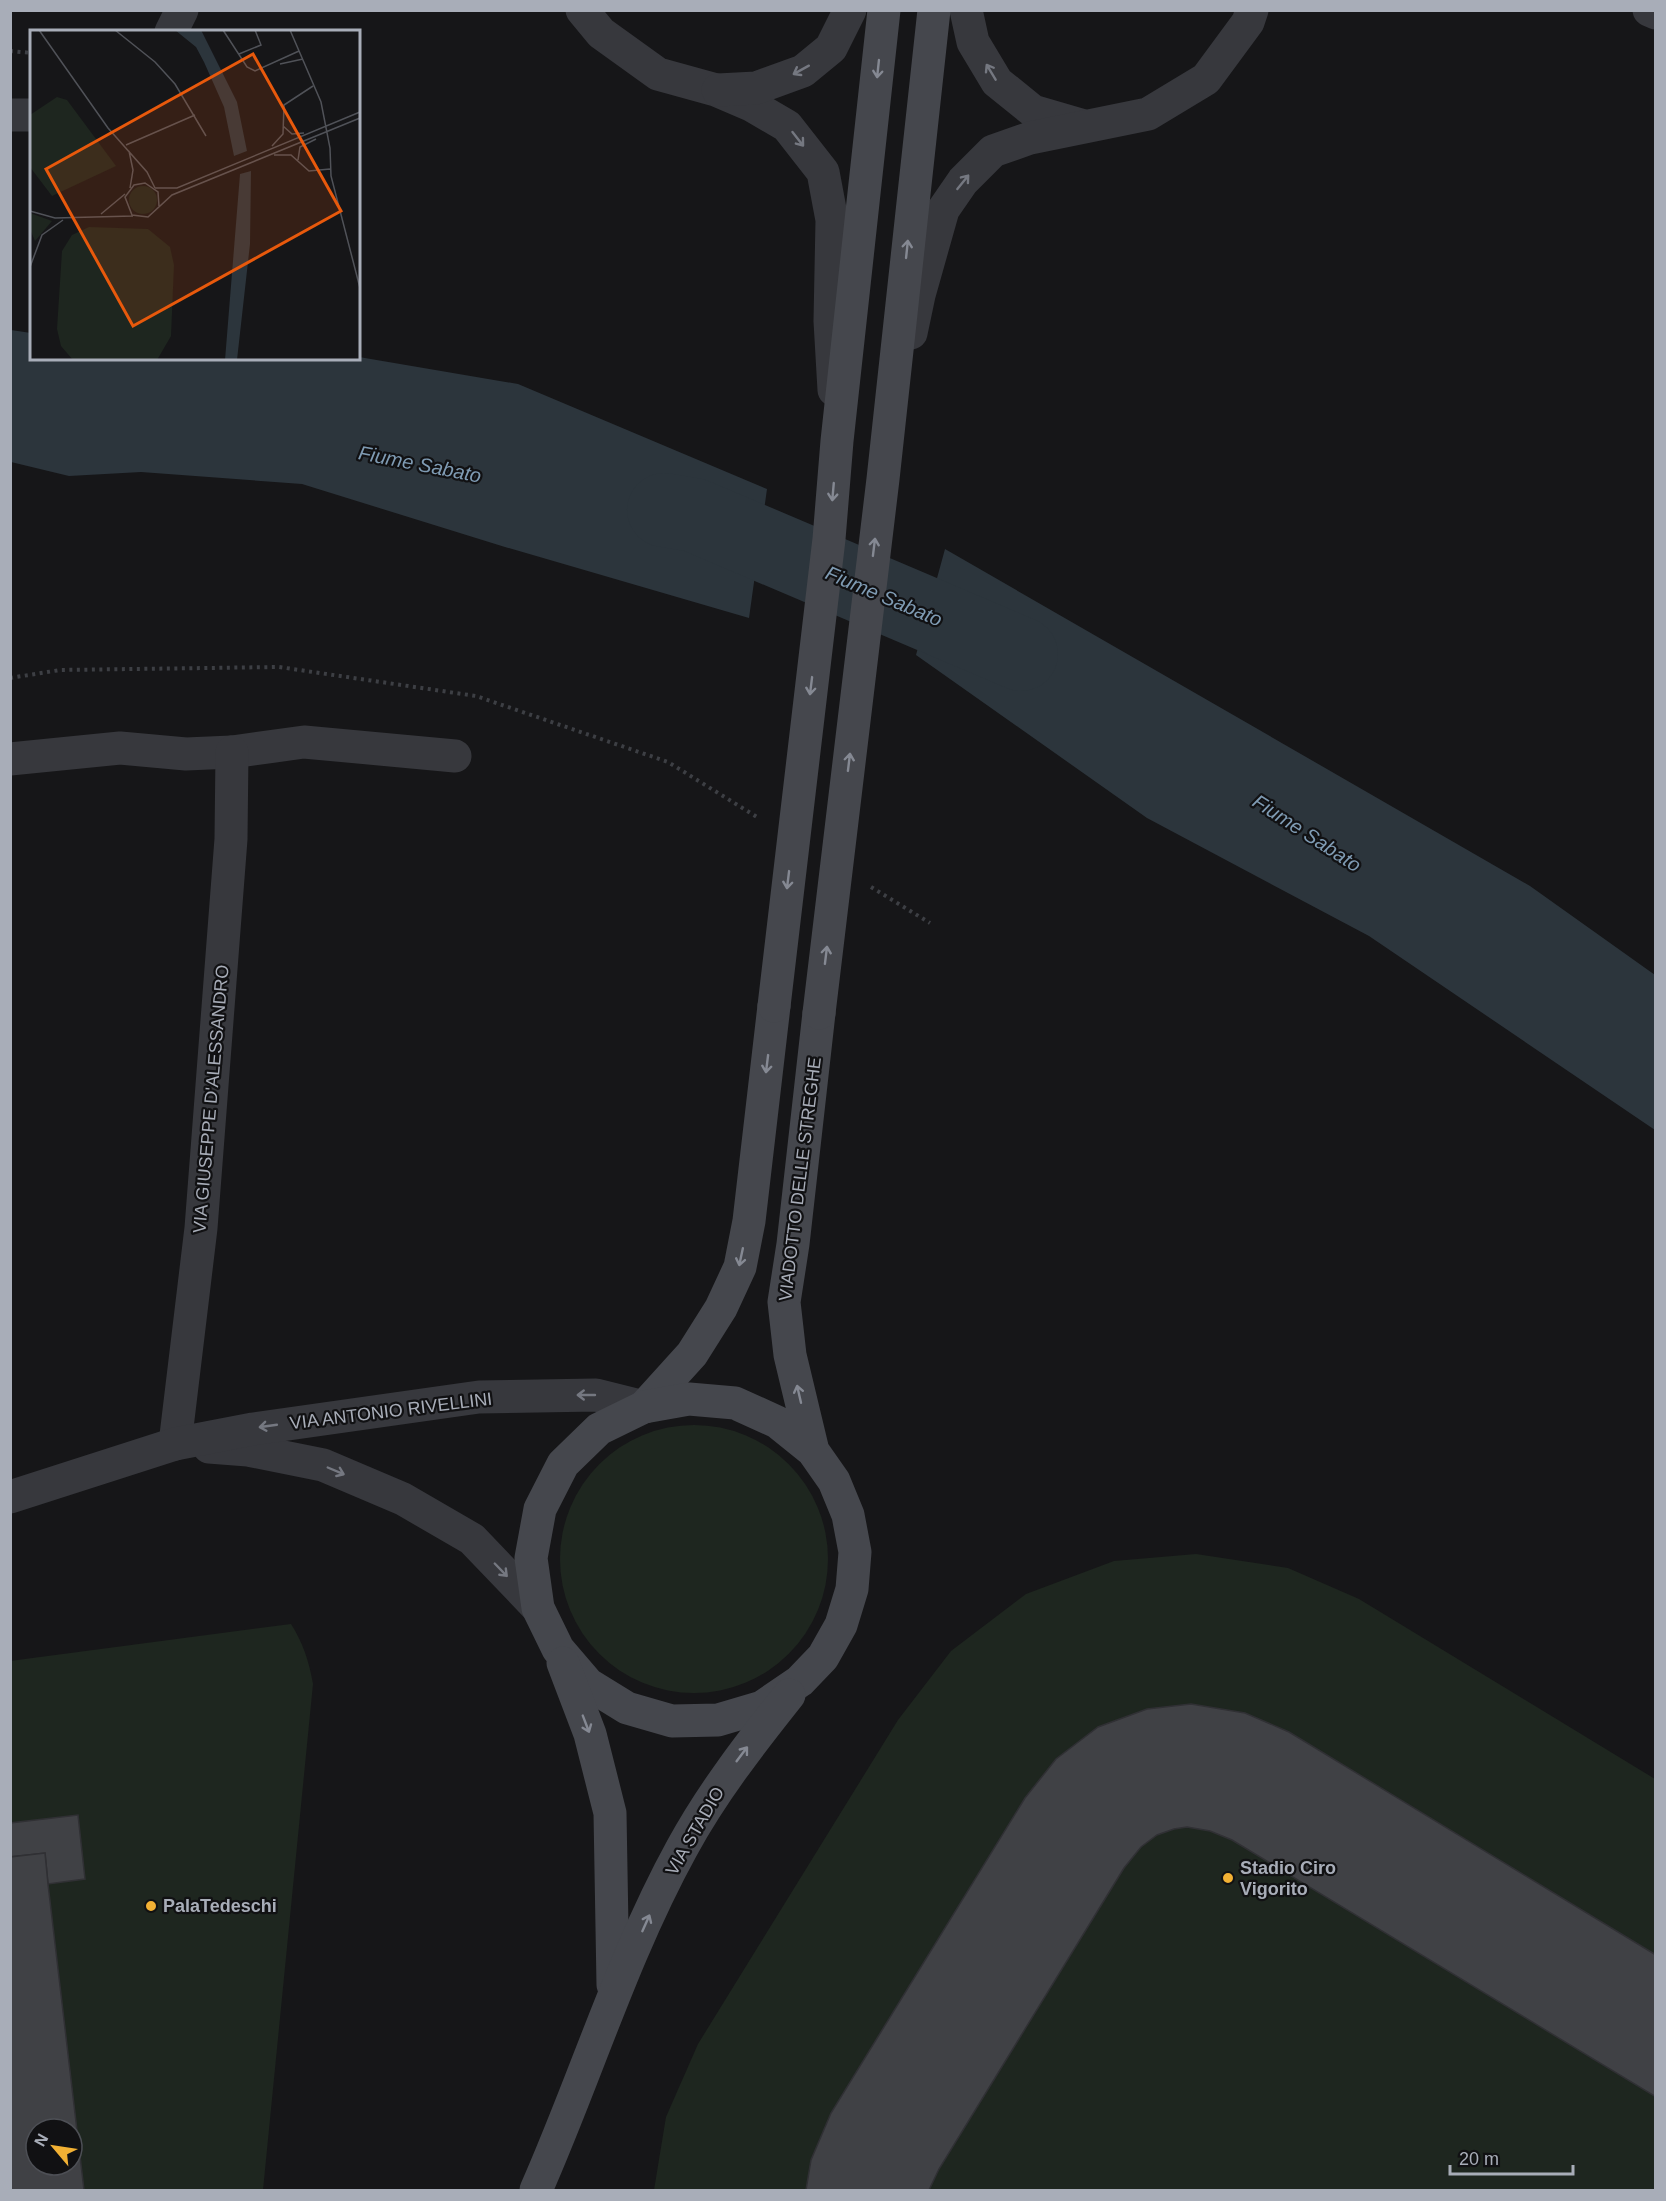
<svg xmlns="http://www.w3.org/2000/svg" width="1666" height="2201" font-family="Arial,sans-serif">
  <rect width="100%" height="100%" fill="#161618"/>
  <g fill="#1e261f" fill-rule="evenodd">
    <circle cx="694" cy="1559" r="134"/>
    <path d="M 1196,1554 L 1288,1568 L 1359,1599 L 1655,1779 L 1655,2190 L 654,2190 L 666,2117 L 698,2044 L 898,1720 L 951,1651 L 1026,1594 L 1114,1561 Z"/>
    <path d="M 291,1624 C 303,1643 309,1661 313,1684 L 263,2190 L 11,2190 L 10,1661 ZM 36,2129 L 72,2129 L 72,2165 L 36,2165 Z"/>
  </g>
  <g fill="#2c353c">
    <path d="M 11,330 L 31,333 L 32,358 L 359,357 L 518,384 L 767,489 L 749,618 L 505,547 L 302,484 L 141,472 L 69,476 L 11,462 Z"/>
    <path d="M 945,549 L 1530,886 L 1655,975 L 1655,1130 L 1369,936 L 1147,818 L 916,655 Z"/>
  </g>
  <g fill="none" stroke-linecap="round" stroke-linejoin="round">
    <path stroke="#2c353c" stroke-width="74" d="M 664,510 L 694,515 L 1021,654"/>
  </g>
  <g fill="#404145" stroke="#303034" stroke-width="1.5" fill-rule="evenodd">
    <path d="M 1191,1704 L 1245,1713 L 1289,1732 L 1656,1955 L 1656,2097 L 1232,1840 L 1210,1831 L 1187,1827 L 1174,1829 L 1157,1835 L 1141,1847 L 1124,1868 L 939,2169 L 929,2190 L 806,2190 L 811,2160 L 831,2113 L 1025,1798 L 1056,1759 L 1098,1727 L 1147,1709 Z"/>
    <path d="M 78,1815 L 85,1879 L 48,1884 L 45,1853 L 10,1857 L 10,1823 Z"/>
    <path d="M 45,1853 L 48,1884 L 84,2190 L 10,2190 L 10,1857 ZM 36,2129 L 72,2129 L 72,2165 L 36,2165 Z"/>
  </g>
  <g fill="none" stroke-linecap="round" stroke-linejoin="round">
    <g stroke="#3d3f44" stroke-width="4" stroke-dasharray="3 4.5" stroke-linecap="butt">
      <path d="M 10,51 L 32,53"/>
      <path d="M 10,678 L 60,670 L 279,667 L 476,696 L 668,762 L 757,817"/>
      <path d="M 871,887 L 930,923"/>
    </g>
    <g stroke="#37383d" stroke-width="33">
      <path d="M 1649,10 L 1656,13"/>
      <path d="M 171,32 L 182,10"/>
      <path d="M 10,115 L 32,115"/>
      <path d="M 10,759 L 120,748 L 186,754 L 232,752 L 304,742 L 455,756"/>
      <path d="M 175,1444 L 201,1228 L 231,839 L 232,752"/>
      <path d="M 209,1447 L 248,1450 L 323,1465 L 403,1499 L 472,1539 L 538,1608"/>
      <path d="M 10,1497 L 175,1444 L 253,1429 L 479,1397 L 596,1395 L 644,1407"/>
    </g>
    <g stroke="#37383d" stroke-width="33">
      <path d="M 582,10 L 601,33 L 658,74 L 716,90 L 751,105 L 787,126 L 823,172 L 832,220 L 830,321 L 834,390"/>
      <path d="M 966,10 L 973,42 L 997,82 L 1033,111 L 1081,125"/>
      <path d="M 718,90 L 756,88 L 803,71 L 831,48 L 850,10"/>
      <path d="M 911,333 L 919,295 L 943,210 L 963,181 L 993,151 L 1030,138 L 1148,114 L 1206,79 L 1248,22 L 1252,10"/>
    </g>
    <g stroke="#45474d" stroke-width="33">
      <path d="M 644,1407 L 692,1354 L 721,1308 L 740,1267 L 749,1221 L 774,1006"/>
      <path d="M 813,1451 L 777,1422 L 735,1403 L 689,1399 L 644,1407 L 599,1429 L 563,1464 L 540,1509 L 531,1558 L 538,1608 L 558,1649 L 588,1684 L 627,1708 L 672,1721 L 718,1720 L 762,1707 L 800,1681 L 823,1657 L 841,1625 L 852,1589 L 855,1552 L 848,1515 L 834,1481 L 813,1451 L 790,1355 L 784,1302 L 793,1244 L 819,1013"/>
      <path d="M 563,1663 L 590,1734 L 610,1813 L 613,1985"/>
      <path d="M 536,2190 C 586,2077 622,1957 682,1848 C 712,1793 750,1744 789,1695"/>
    </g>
    <g stroke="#45474d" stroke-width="33">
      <path d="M 774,1006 L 829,539 L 837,441 L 884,10"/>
      <path d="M 819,1013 L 883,479 L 934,10"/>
    </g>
  </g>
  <defs><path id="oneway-shaft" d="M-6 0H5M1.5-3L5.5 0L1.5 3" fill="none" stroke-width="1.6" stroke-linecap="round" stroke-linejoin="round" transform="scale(1.5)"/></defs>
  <g stroke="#858993">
    <use href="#oneway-shaft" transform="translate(878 69) rotate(96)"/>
    <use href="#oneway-shaft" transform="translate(907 249) rotate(-84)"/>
    <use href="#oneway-shaft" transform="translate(833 492) rotate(95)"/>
    <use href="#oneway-shaft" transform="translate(874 547) rotate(-83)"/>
    <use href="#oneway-shaft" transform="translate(811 686) rotate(97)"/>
    <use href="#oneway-shaft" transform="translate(849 762) rotate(-83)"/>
    <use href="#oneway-shaft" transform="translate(788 880) rotate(97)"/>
    <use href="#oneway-shaft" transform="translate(826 955) rotate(-83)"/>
    <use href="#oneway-shaft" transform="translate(767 1064) rotate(97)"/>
    <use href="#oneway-shaft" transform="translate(741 1257) rotate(102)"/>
    <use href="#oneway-shaft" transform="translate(799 1394) rotate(-103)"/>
    <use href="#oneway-shaft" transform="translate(586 1724) rotate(69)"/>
    <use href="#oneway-shaft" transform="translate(742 1754) rotate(-53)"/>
    <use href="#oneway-shaft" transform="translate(646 1923) rotate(-66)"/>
  </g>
  <g stroke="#757881">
    <use href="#oneway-shaft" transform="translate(801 70) rotate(151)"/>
    <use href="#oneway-shaft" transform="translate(991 72) rotate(-121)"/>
    <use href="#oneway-shaft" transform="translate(798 139) rotate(52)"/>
    <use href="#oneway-shaft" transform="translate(963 182) rotate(-51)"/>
    <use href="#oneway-shaft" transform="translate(586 1395) rotate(180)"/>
    <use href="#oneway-shaft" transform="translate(268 1426) rotate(172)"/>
    <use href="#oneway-shaft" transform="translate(336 1471) rotate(23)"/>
    <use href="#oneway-shaft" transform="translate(501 1570) rotate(46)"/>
  </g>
  <g fill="#f2b134" stroke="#111113" stroke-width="2">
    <circle cx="1228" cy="1878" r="6"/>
    <circle cx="151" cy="1906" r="6"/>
  </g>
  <g text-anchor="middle" stroke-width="4.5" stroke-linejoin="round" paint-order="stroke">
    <g font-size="18" fill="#a8adb8" stroke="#111113">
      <text transform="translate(211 1099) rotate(-85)" y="6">VIA GIUSEPPE D'ALESSANDRO</text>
      <text transform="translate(800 1179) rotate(-83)" y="6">VIADOTTO DELLE STREGHE</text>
      <text transform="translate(391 1411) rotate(-7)" y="6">VIA ANTONIO RIVELLINI</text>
      <text transform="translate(695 1831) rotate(-60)" y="6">VIA STADIO</text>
    </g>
    <g font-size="18" font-weight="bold" fill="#a8adb8" stroke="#111113" text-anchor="start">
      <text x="1240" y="1874">Stadio Ciro<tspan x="1240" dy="21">Vigorito</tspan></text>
      <text x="163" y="1912">PalaTedeschi</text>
    </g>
    <g font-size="20" font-style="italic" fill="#7f9bb3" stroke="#111113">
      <text transform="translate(420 464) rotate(11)" y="7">Fiume Sabato</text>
      <text transform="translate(884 596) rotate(23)" y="7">Fiume Sabato</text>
      <text transform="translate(1307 833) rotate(33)" y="7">Fiume Sabato</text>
    </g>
  </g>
  <g transform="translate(30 30)">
    <rect width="330" height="330" fill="#161618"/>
    <path d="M 27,67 L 37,70 L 86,136 L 22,166 L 0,137 L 0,85 ZM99 170a14 14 0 1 1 28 0a14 14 0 1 1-28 0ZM 0,183 L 22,191 L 5,211 L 0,199 ZM 59,197 L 118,199 L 140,217 L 144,235 L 141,306 L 127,330 L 43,330 L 31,316 L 27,299 L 32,221 L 42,205 Z" fill="#1e261f"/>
    <path d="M 145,0 L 171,0 L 207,72 L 217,121 L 204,126 L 194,77 L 174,32 L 166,17 ZM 221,141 L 220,214 L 207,330 L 195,330 L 210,144 Z" fill="#2c353c"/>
    <path fill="none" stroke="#505258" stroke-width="1.5" d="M 9,0 L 78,98 L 117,142 L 125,158M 85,0 L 125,32 L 145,54 L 176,106M 193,0 L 217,37 L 225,41 L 269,21M 260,0 L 291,72 L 300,118 L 301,146 L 330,258M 209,24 L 231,15 L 225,0M 250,34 L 273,29M 253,96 L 262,104 L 274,103M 96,115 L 165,85M 242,116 L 253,104 L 254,75 L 283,56M 99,121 L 103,140 L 100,158M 244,125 L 261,125 L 279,141 L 300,139M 268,130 L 270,117 L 286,109M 125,158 L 147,158 L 330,82M 129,176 L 128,162 L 115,153 L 104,155 L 95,167 L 102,185 L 118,187 L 142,165 L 330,88M 0,181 L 25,188 L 103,186M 71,184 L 95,164M 0,237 L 12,205 L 33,190"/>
    <path fill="#e8590c" fill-opacity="0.15" stroke="#e8590c" stroke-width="3" d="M 223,24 L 311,181 L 103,296 L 16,139 Z"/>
    <rect width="330" height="330" fill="none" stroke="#a8adb8" stroke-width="3"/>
  </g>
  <rect width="1666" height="2201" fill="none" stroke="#a8adb8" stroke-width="24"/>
  <g transform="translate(54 2147) rotate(299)"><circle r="28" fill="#111113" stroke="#4d4f55" stroke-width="1.5"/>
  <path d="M0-4.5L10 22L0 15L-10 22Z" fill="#f2b134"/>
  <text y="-9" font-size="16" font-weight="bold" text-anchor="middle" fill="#a8adb8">N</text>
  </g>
  <path d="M1450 2165v9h123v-9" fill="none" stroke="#a8adb8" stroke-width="3"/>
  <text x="1459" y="2165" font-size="18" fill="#a8adb8" stroke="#111113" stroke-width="4.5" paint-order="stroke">20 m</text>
</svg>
